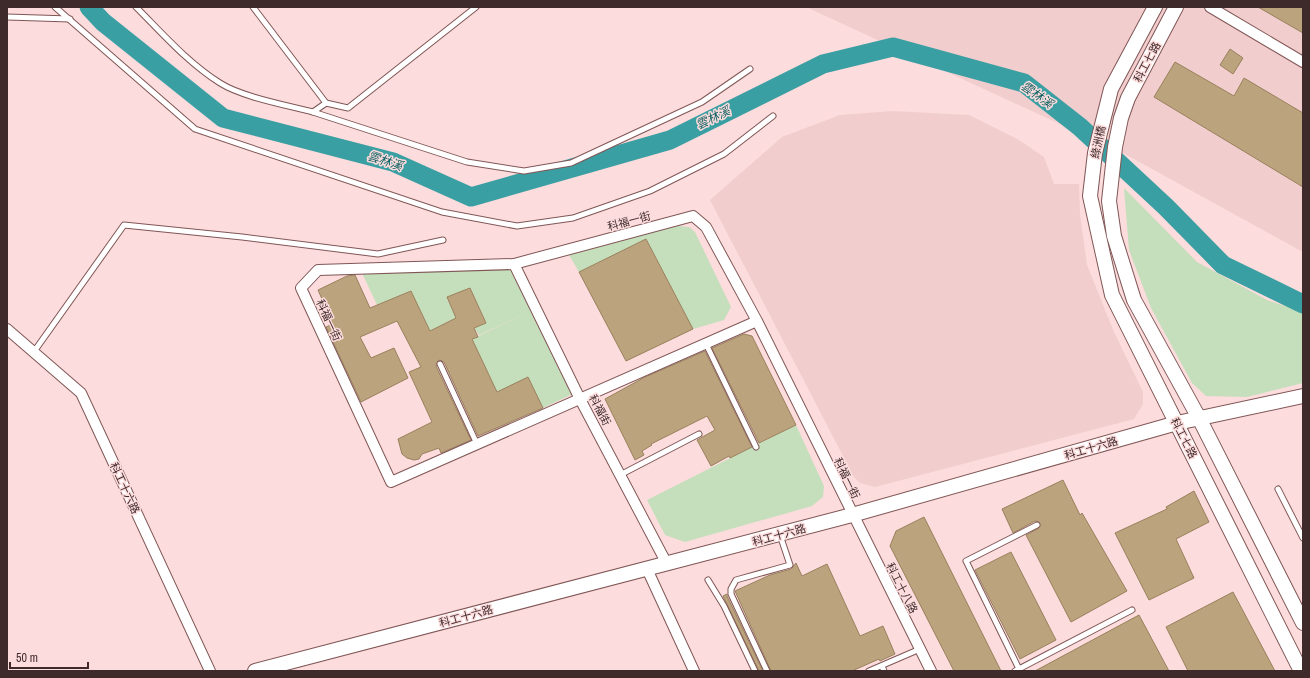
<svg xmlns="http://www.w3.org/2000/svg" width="1310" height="678" font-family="'Archivo Narrow','Noto Sans TC',sans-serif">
  <rect width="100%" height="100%" fill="#fcdcdc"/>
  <g fill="#f1cdcd">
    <path d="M 806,7 L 1303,7 L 1303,252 L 1123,153 Z"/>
    <path d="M 893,111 L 969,115 L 1019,140 L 1044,157 L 1054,184 L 1079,184 L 1080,214 L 1087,265 L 1114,332 L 1143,392 L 1143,404 L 1134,419 L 875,487 L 860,483 L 854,477 L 710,200 L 782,137 L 840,115 Z"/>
  </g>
  <g fill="#c5dfbc">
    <path d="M 1124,188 L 1197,262 L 1267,300 L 1303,312 L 1303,383 L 1247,397 L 1206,396 L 1192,383 L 1151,308 L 1129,250 Z"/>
    <path d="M 669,225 L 689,227 L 695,232 L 731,307 L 724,320 L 693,329 L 646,239 L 579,272 L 568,253 Z"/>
    <path d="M 514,264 L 577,392 L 543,408 L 528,377 L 497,392 L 472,339 L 529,312 L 479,335 L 474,328 L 486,322 L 470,288 L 447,298 L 456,318 L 430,331 L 411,291 L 377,305 L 362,273 Z"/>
    <path d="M 796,425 L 824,486 L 823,497 L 812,506 L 685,542 L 665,535 L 647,500 Z"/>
  </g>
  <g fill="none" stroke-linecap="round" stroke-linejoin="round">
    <path stroke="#3a9fa3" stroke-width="19" d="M 89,7 L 103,22 L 223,118 L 393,162 L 471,197 L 670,140 L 823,64 L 893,47 L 1024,83 L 1080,127 L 1166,207 L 1223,265 L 1303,304"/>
  </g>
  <g fill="#bba37d" stroke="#99815d">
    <path d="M 1258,7 L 1303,7 L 1303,33 Z"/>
    <path d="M 1230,49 L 1243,58 L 1233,74 L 1220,65 Z"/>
    <path d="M 1175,62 L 1234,96 L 1244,78 L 1303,113 L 1303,187 L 1154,97 Z"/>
    <path d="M 646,239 L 693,329 L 626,361 L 579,272 Z"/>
    <path d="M 355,275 L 370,308 L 411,291 L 430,331 L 456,318 L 447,297 L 470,288 L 486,323 L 474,328 L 478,337 L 472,339 L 497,392 L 528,377 L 543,408 L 478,436 L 444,362 L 439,360 L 436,366 L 471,440 L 441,453 L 439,448 L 422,454 L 419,459 L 414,460 L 407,458 L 402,454 L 398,439 L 432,422 L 409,372 L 421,367 L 397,321 L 360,337 L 371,358 L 394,348 L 408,378 L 361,402 L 326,327 L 333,324 L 318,290 L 347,276 Z"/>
    <path d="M 744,334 L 752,336 L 796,425 L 759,443 L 712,348 Z"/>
    <path d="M 705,351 L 752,447 L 730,458 L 729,456 L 711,466 L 697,440 L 715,430 L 707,416 L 651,444 L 652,445 L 642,451 L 644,455 L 635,460 L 605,399 L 645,377 Z"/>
    <path d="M 1063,480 L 1080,515 L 1082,513 L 1127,591 L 1071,622 L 1026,535 L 1039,528 L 1040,523 L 1035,521 L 1013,533 L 1002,509 Z"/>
    <path d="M 1194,491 L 1209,522 L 1176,539 L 1194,578 L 1149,600 L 1115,533 L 1167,509 L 1166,507 Z"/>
    <path d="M 924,517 L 1001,671 L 954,671 L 890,546 L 896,531 Z"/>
    <path d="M 1011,552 L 1056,640 L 1020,659 L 975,570 Z"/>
    <path d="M 796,563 L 802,576 L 827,564 L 860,636 L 883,626 L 895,654 L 880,661 L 879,659 L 852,671 L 771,671 L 735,591 L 770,575 L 791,569 Z"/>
    <path d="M 1233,592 L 1275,671 L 1188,671 L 1166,627 Z"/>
    <path d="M 727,594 L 727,596 L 763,671 L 759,671 L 723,596 Z"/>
    <path d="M 1139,615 L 1169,671 L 1035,671 Z"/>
  </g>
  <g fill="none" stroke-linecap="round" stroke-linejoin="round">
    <defs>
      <g id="lane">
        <path d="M 55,7 L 195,129 L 442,212 L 517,226 L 573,218 L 650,191 L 724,154 L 773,116"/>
        <path d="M 136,7 C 162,33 188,63 220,83 C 242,97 286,105 313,112 L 326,103 L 348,108 L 476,7"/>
        <path d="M 253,7 L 326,103"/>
        <path d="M 7,17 L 70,19"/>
        <path d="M 313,112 L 467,162 L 524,171 L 571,163 L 702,102 L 750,69"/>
        <path d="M 706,344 L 756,447"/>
        <path d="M 33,353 L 124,225 L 242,237 L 378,254 L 443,240"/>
        <path d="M 440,364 L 477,444"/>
        <path d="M 620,475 L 699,434"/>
        <path d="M 1278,489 L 1303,538"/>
        <path d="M 708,580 L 724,606 L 755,671"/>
        <path d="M 882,666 L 884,671"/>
        <path d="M 1019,669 L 966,561 L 1037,525"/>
        <path d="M 767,671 L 731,594 L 731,589 L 736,580 L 790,565 L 780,535"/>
        <path d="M 869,671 L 920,649"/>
        <path d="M 1015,671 L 1132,610"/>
      </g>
      <g id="street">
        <path d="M 1210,7 L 1303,62"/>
        <path d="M 514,264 L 580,399 L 667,564"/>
        <path d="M 757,321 L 391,482 L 301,288 L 318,270 L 514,264 L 693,216 L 706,227 L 757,321 L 931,671"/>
        <path d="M 7,329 L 81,393 L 210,671"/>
        <path d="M 647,569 L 694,671"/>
      </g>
      <g id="secondary">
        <path d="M 1155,7 L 1111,89 L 1095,153 L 1090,196 L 1112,295 L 1301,671"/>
        <path d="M 1176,7 L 1128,98 L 1121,118 L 1115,147 L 1109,201 L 1114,236 L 1134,300 L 1199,418 L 1303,623"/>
        <path d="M 255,671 L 852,515 L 1177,423 L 1303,396"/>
      </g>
    </defs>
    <use href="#lane" stroke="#815656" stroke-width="7"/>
    <use href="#street" stroke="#815656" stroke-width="12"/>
    <use href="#secondary" stroke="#815656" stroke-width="16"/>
    <use href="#lane" stroke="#fff" stroke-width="5"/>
    <use href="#street" stroke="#fff" stroke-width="10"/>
    <use href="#secondary" stroke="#fff" stroke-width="14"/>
  </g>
  <g text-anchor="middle" stroke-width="3" stroke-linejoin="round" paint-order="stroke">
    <g font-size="11" fill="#3e2a2b" stroke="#fcdcdc">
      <text transform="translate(1147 62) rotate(-62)" y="4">科工七路</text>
      <text transform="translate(1098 142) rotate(-78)" y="4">綠洲橋</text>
      <text transform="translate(629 221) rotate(-15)" y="4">科福一街</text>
      <text transform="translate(329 320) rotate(65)" y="4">科福一街</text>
      <text transform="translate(600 410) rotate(62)" y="4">科福街</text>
      <text transform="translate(1184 438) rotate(63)" y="4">科工七路</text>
      <text transform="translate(1091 448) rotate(-16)" y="4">科工十六路</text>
      <text transform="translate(847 478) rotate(64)" y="4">科福一街</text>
      <text transform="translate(125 488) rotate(65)" y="4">科工十六路</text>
      <text transform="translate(779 535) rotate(-15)" y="4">科工十六路</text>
      <text transform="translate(902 588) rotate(63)" y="4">科工十八路</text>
      <text transform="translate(466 616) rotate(-15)" y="4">科工十六路</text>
    </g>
    <g font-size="12" font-style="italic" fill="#0e6264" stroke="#fcdcdc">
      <text transform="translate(1037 95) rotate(35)" y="4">雲林溪</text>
      <text transform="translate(713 118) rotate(-26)" y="4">雲林溪</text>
      <text transform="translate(385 161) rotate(18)" y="4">雲林溪</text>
    </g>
  </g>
  <rect width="1310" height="678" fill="none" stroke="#3e2a2b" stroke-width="16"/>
  <path d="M10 662v6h78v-6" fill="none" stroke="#3e2a2b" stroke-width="2"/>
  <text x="16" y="662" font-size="12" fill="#3e2a2b" stroke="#fcdcdc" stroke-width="3" paint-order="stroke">50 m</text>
</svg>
